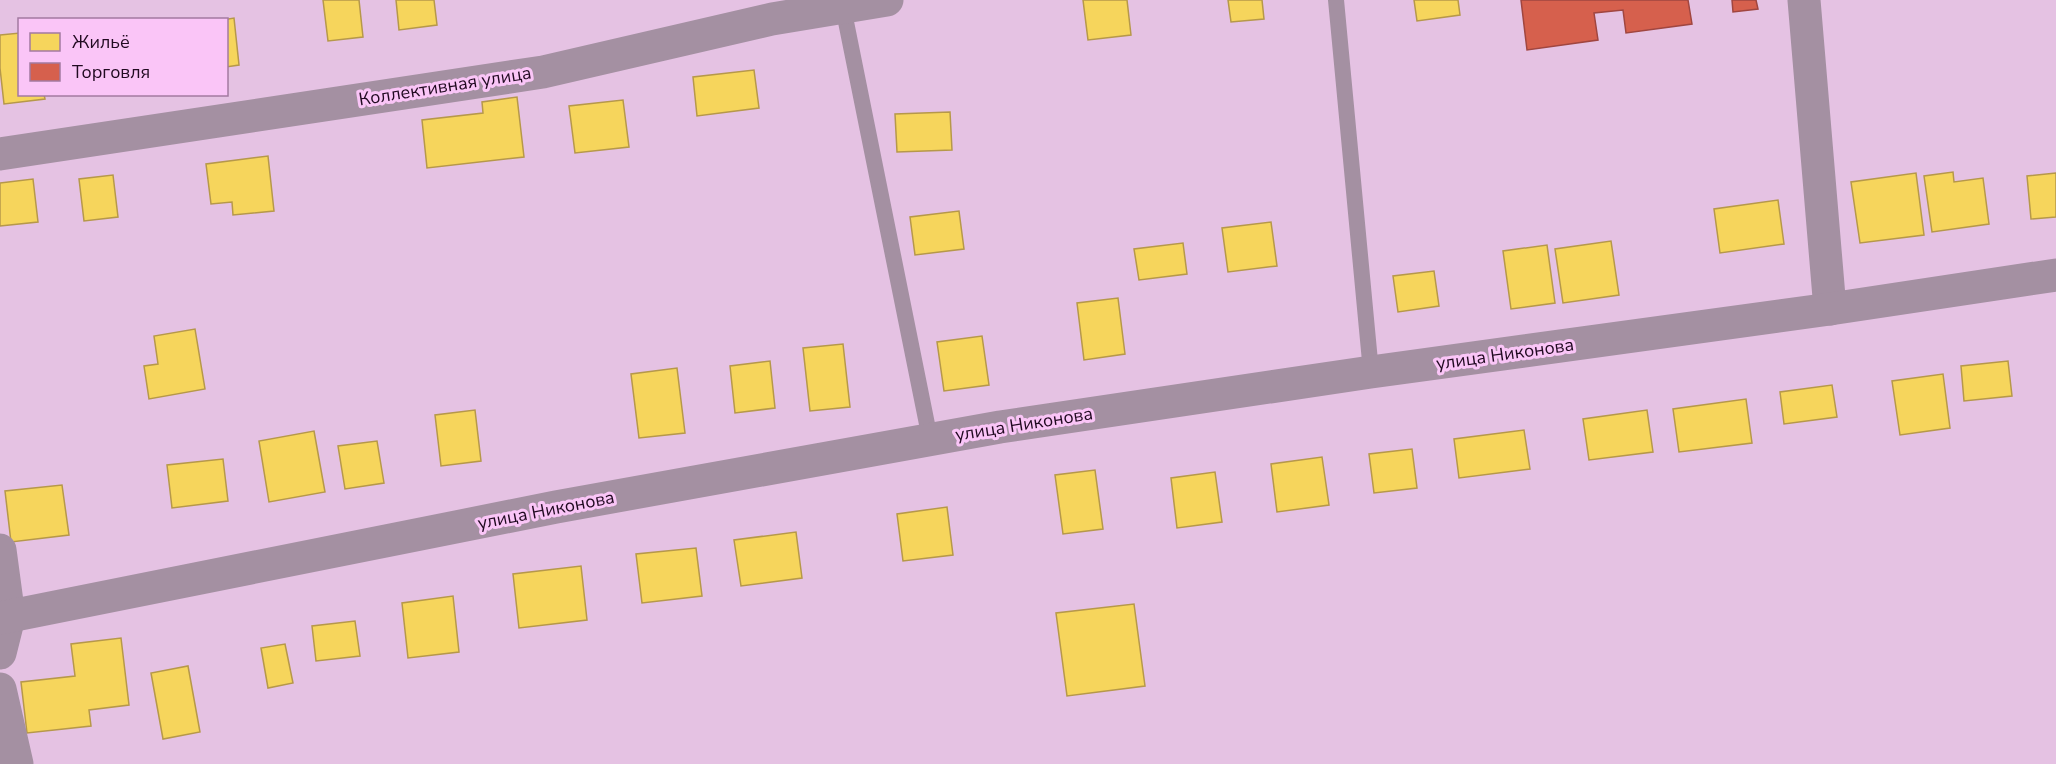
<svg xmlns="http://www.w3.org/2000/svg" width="2056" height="764" font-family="'Nunito Sans',sans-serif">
  <rect width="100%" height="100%" fill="#e5c2e3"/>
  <g fill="#f6d55c" stroke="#b6984a" stroke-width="1.5">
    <path d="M 323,0 L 359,0 L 363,37 L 328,41 Z"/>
    <path d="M 396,0 L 434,0 L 437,25 L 399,30 Z"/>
    <path d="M 1083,0 L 1127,0 L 1131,35 L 1088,40 Z"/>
    <path d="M 1228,0 L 1262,0 L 1264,19 L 1231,22 Z"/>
    <path d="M 1414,0 L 1458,0 L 1460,15 L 1417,21 Z"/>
    <path d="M 234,18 L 239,65 L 226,67 L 226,20 L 222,20 Z"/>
    <path d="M 20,33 L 20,94 L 44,94 L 45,99 L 4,104 L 0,68 L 0,35 Z"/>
    <path d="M 754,70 L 759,108 L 697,116 L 693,77 Z"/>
    <path d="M 517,97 L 524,157 L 427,168 L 422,120 L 483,113 L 482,102 Z"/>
    <path d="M 623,100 L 629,147 L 575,153 L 569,106 Z"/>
    <path d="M 950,112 L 952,150 L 897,152 L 895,114 Z"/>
    <path d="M 268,156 L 274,211 L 233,215 L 232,202 L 211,204 L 206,164 Z"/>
    <path d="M 1953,172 L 1954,182 L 1983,178 L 1989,224 L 1932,232 L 1924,176 Z"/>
    <path d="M 1916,173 L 1924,235 L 1860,243 L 1851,182 Z"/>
    <path d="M 2056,173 L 2056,217 L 2031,219 L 2027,176 Z"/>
    <path d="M 113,175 L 118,217 L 84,221 L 79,179 Z"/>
    <path d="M 33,179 L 38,222 L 0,226 L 0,183 Z"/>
    <path d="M 1778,200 L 1784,244 L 1720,253 L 1714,209 Z"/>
    <path d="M 959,211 L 964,249 L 915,255 L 910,217 Z"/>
    <path d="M 1271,222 L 1277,266 L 1228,272 L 1222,228 Z"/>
    <path d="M 1611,241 L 1619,295 L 1563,303 L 1555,249 Z"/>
    <path d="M 1183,243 L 1187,274 L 1139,280 L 1134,249 Z"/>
    <path d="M 1547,245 L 1555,303 L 1511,309 L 1503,251 Z"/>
    <path d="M 1434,271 L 1439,306 L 1398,312 L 1393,276 Z"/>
    <path d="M 1118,298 L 1125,354 L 1084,360 L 1077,303 Z"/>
    <path d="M 195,329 L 205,389 L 149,399 L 144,366 L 158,364 L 154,336 Z"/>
    <path d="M 982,336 L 989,385 L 944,391 L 937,342 Z"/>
    <path d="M 843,344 L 850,407 L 810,411 L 803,348 Z"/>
    <path d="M 770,361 L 775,408 L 735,413 L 730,366 Z"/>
    <path d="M 2008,361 L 2012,396 L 1964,401 L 1961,366 Z"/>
    <path d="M 677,368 L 685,433 L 639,438 L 631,374 Z"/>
    <path d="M 1943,374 L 1950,428 L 1900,435 L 1892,381 Z"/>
    <path d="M 1832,385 L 1837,417 L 1784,424 L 1780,392 Z"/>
    <path d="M 1746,399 L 1752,443 L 1679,452 L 1673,409 Z"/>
    <path d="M 475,410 L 481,461 L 441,466 L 435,415 Z"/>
    <path d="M 1647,410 L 1653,452 L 1589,460 L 1583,419 Z"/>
    <path d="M 1524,430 L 1530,469 L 1459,478 L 1454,439 Z"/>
    <path d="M 314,431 L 325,492 L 269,502 L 259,441 Z"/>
    <path d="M 377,441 L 384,483 L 345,489 L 338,446 Z"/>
    <path d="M 1412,449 L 1417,488 L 1374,493 L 1369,454 Z"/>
    <path d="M 1322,457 L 1329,505 L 1277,512 L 1271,464 Z"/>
    <path d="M 223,459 L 228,501 L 172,508 L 167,465 Z"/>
    <path d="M 1095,470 L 1103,529 L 1063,534 L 1055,475 Z"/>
    <path d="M 1215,472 L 1222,522 L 1177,528 L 1171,478 Z"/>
    <path d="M 62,485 L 69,535 L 11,542 L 5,491 Z"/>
    <path d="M 947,507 L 953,555 L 903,561 L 897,514 Z"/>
    <path d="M 796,532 L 802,578 L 741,586 L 734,540 Z"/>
    <path d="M 696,548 L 702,596 L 642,603 L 636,554 Z"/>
    <path d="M 581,566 L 587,620 L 519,628 L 513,574 Z"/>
    <path d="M 453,596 L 459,652 L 408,658 L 402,603 Z"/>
    <path d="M 1134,604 L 1145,686 L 1067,696 L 1056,613 Z"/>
    <path d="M 355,621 L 360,656 L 316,661 L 312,626 Z"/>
    <path d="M 121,638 L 129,705 L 89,710 L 91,726 L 27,733 L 21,682 L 75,676 L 71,644 Z"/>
    <path d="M 285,644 L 293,683 L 268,688 L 261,648 Z"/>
    <path d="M 188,666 L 200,732 L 163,739 L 151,673 Z"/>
  </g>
  <g fill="#d6604d" stroke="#a04640" stroke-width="1.5">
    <path d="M 1521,0 L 1688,0 L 1692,24 L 1626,33 L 1623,10 L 1594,13 L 1598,40 L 1527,50 Z"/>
    <path d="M 1732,0 L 1756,0 L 1758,9 L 1733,12 Z"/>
  </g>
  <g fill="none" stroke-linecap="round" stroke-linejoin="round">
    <g stroke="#a490a2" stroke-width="16">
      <path d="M 1336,0 L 1371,372"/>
      <path d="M 843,7 L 930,439"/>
    </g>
    <g stroke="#a490a2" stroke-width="33">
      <path d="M 1804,0 L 1830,309"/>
      <path d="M 0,154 L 543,72 L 772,19 L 887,0"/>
      <path d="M 0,550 L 9,617 L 0,653"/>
      <path d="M 0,618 L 556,507 L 1000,427 L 1371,372 L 1830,309 L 2056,275"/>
      <path d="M 0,689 L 17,764"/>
    </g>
  </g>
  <g text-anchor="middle" stroke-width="6" stroke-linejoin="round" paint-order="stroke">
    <g font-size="18" fill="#210a21" stroke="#fac5f7">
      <text transform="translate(445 86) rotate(-9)" y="6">Коллективная улица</text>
      <text transform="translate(1505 354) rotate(-8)" y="6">улица Никонова</text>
      <text transform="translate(1024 424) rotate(-9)" y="6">улица Никонова</text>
      <text transform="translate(546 510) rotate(-11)" y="6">улица Никонова</text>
    </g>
  </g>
  <rect x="18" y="18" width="210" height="78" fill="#fac5f7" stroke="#a37aa1" stroke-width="1.5"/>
  <rect x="30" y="33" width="30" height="18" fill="#f6d55c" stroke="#a37aa1" stroke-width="1.5"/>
  <text x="72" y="48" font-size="18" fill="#210a21">Жильё</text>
  <rect x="30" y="63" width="30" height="18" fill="#d6604d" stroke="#a37aa1" stroke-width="1.5"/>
  <text x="72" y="78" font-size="18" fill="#210a21">Торговля</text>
</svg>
